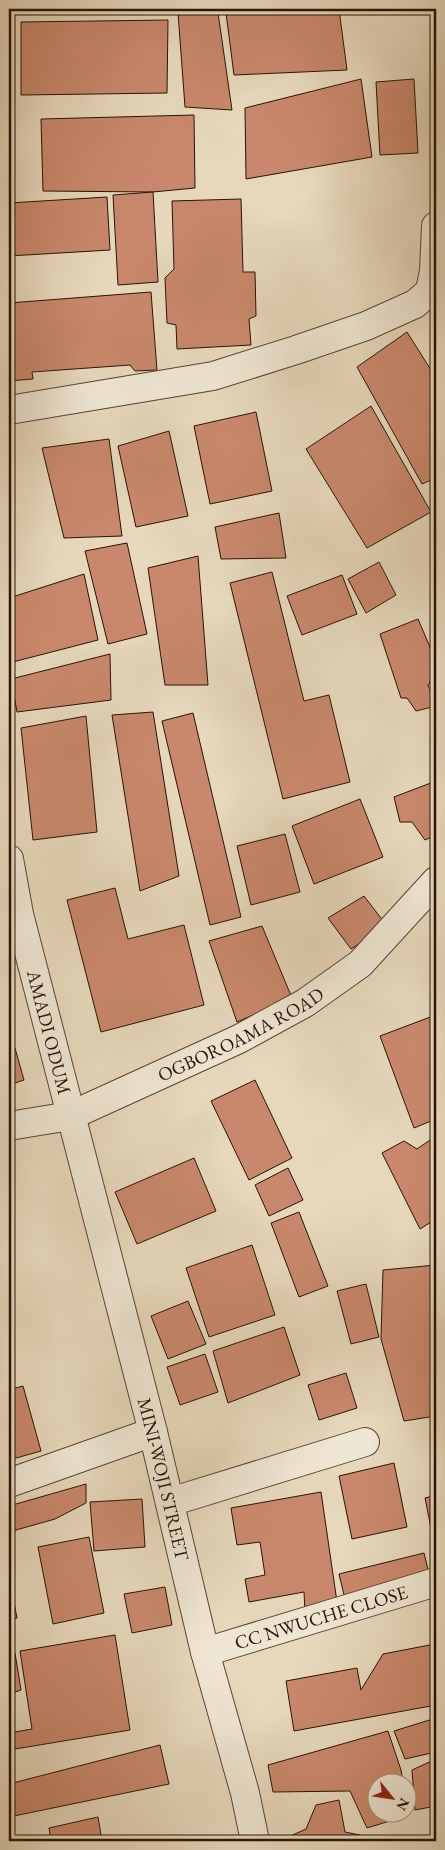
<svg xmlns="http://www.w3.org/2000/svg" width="445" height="1850" font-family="'EB Garamond',serif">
  <rect width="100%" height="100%" fill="#e7d8bc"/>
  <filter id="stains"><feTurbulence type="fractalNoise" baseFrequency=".004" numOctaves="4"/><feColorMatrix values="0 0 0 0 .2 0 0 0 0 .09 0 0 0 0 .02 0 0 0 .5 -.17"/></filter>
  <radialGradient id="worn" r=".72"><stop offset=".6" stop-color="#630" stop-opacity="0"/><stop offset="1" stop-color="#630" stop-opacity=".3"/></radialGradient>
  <g fill="#c9886d" stroke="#281307">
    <path d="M 252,9 L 339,9 L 347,70 L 234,75 L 226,13 Z"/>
    <path d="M 178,13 L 218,13 L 232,110 L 185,107 Z"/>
    <path d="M 168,20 L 167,93 L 21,95 L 21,22 Z"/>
    <path d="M 361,79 L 372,157 L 246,179 L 245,108 Z"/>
    <path d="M 414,79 L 418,153 L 380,155 L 376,82 Z"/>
    <path d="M 194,115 L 195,188 L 153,192 L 43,191 L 41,119 Z"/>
    <path d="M 153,192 L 158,282 L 118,285 L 113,195 Z"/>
    <path d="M 107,197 L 110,250 L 9,256 L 9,203 Z"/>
    <path d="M 241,199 L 243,272 L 255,272 L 256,316 L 249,319 L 251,345 L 177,349 L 176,325 L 167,323 L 165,278 L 174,269 L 172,201 Z"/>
    <path d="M 151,292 L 157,370 L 135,371 L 130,365 L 32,372 L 33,379 L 9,381 L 9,303 Z"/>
    <path d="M 407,332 L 436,378 L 436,478 L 422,484 L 357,367 Z"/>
    <path d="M 371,406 L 431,512 L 367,548 L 306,449 Z"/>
    <path d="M 256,412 L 272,491 L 210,504 L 194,426 Z"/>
    <path d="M 169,431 L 188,516 L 136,527 L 118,446 Z"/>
    <path d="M 109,439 L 122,536 L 64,538 L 42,448 Z"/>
    <path d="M 279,513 L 286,558 L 221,559 L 215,527 Z"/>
    <path d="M 127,543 L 147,634 L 108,644 L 85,551 Z"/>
    <path d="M 198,556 L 208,685 L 165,685 L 148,568 Z"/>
    <path d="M 379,562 L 396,595 L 366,613 L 348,579 Z"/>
    <path d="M 272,572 L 304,701 L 329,695 L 350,782 L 283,799 L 230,583 Z"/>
    <path d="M 84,574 L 98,640 L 9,663 L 9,598 Z"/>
    <path d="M 342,575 L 357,614 L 302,635 L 287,596 Z"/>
    <path d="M 418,619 L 436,661 L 436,670 L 428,686 L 436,698 L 436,706 L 416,711 L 407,698 L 401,698 L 380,634 Z"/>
    <path d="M 110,654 L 111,700 L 17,712 L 11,679 Z"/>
    <path d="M 153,712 L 179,876 L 140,891 L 112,715 Z"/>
    <path d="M 193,713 L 241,917 L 210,925 L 162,721 Z"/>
    <path d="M 86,716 L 97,832 L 33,840 L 21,728 Z"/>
    <path d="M 436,781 L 436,835 L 425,840 L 412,822 L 400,822 L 394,797 Z"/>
    <path d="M 360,799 L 383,857 L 314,884 L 292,826 Z"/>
    <path d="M 285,834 L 300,892 L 251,905 L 237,846 Z"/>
    <path d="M 115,888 L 128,939 L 184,925 L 204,1005 L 101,1032 L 67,900 Z"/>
    <path d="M 364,896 L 387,926 L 351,949 L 328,918 Z"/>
    <path d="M 262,926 L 292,998 L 237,1022 L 209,941 Z"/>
    <path d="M 433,1016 L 436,1024 L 436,1119 L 414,1128 L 380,1036 Z"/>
    <path d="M 9,1027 L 24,1080 L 9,1085 Z"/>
    <path d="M 255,1080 L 292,1158 L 249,1180 L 211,1101 Z"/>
    <path d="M 436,1136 L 436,1219 L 420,1229 L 382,1153 L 404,1141 L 417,1149 Z"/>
    <path d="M 194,1158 L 216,1211 L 137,1244 L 115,1192 Z"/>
    <path d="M 288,1168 L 303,1200 L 269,1216 L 255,1185 Z"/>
    <path d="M 299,1212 L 328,1286 L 299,1297 L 271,1223 Z"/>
    <path d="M 252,1245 L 275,1315 L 209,1337 L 186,1268 Z"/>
    <path d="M 436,1265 L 436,1416 L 404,1421 L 381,1339 L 383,1270 Z"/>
    <path d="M 366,1284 L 379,1337 L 351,1344 L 337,1291 Z"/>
    <path d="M 188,1301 L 206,1344 L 168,1359 L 151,1316 Z"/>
    <path d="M 284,1327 L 300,1375 L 228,1403 L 213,1351 Z"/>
    <path d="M 205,1354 L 218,1392 L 180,1405 L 167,1367 Z"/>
    <path d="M 346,1373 L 357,1408 L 319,1420 L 308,1385 Z"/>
    <path d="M 23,1386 L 41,1451 L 9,1460 L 9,1390 Z"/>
    <path d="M 394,1463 L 407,1527 L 352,1539 L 339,1476 Z"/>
    <path d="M 86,1484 L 86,1503 L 55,1519 L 9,1532 L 9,1506 Z"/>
    <path d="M 321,1492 L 337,1602 L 305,1611 L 304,1592 L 249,1602 L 245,1579 L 265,1575 L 260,1542 L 237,1545 L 231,1508 Z"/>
    <path d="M 436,1495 L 436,1553 L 425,1498 Z"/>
    <path d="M 142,1499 L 145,1547 L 94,1551 L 90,1502 Z"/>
    <path d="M 89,1537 L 104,1613 L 53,1624 L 38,1547 Z"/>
    <path d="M 424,1553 L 431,1582 L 346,1603 L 339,1574 Z"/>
    <path d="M 9,1576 L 17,1618 L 9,1620 Z"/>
    <path d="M 165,1587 L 172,1625 L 132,1633 L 124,1594 Z"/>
    <path d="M 115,1635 L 130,1730 L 9,1750 L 9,1733 L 32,1729 L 20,1651 Z"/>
    <path d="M 435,1644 L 436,1705 L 294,1731 L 286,1681 L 357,1668 L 361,1690 L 383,1654 Z"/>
    <path d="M 15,1653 L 21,1690 L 9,1694 L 9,1655 Z"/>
    <path d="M 436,1718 L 436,1752 L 405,1759 L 394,1731 Z"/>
    <path d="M 388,1731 L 401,1770 L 403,1782 L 378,1782 L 378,1812 L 406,1812 L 406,1816 L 367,1828 L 350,1791 L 273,1792 L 268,1765 Z"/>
    <path d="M 160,1745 L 169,1784 L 9,1817 L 9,1784 Z"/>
    <path d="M 436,1759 L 436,1806 L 415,1810 L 412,1770 Z"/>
    <path d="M 339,1800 L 345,1832 L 384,1840 L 384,1841 L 286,1841 L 286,1838 L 306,1829 L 316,1805 Z"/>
    <path d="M 98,1817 L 102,1841 L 51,1841 L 49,1828 Z"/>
    <path d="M 163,1837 L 194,1841 L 130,1841 Z"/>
  </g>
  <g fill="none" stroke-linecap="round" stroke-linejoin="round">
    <defs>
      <g id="minor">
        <path d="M 9,410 L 213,376 L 296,350 L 366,326 L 415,304 L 430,291 L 434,271 L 436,226"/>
        <path id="s1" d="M 9,859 L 19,914 L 153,1432 L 205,1652 L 245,1793 L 255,1841"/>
        <path id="s2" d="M 9,1126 L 70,1116 L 239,1039 L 305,1003 L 360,964 L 436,881"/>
        <path d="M 9,1483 L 153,1432"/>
        <path d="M 170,1502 L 365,1442"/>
        <path id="s3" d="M 205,1652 L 436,1582"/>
      </g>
    </defs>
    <use href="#minor" stroke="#584434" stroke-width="30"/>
    <use href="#minor" stroke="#efe6d3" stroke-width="28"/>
  </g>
  <g text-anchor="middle" stroke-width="4.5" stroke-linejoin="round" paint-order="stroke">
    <g font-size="19" fill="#281307" stroke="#efe6d3">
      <text dy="7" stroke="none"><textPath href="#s1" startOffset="178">AMADI ODUM</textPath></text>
      <text dy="7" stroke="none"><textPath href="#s2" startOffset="251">OGBOROAMA ROAD</textPath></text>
      <text dy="7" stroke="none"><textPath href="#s1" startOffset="639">MINI-WOJI STREET</textPath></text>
      <text dy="7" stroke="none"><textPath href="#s3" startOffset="121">CC NWUCHE CLOSE</textPath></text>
    </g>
  </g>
  <rect width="445" height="1850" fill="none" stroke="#e7d8bc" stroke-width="30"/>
  <rect x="10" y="10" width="425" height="1830" fill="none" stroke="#281307" stroke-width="2.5"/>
  <rect x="15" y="15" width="415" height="1820" fill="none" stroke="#281307"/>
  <g transform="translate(392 1798) rotate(120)"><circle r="24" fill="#efe6d3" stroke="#9f9281"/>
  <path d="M0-4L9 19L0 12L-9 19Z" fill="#8f2418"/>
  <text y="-8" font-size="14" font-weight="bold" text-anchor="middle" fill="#281307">N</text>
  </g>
  <rect width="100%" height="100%" filter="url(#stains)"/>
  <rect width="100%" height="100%" fill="url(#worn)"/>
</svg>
